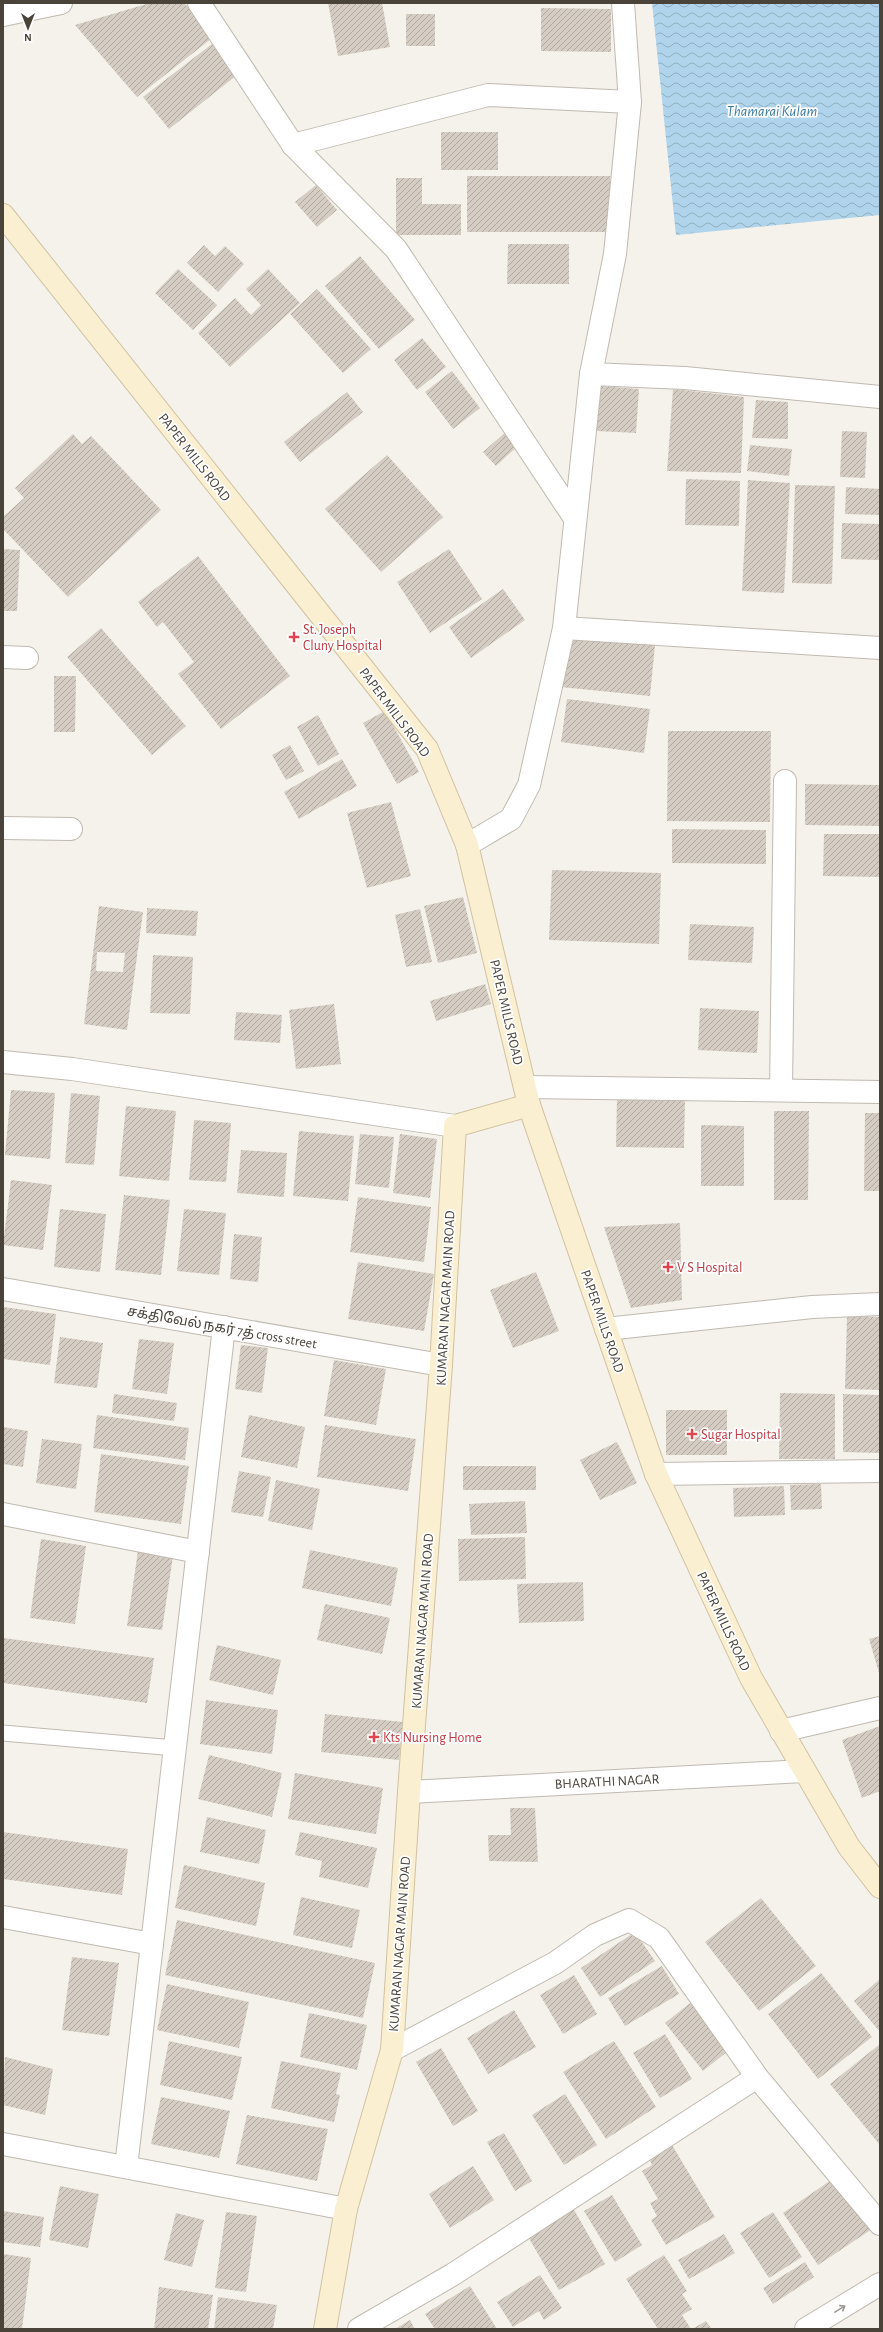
<svg xmlns="http://www.w3.org/2000/svg" width="883" height="2332" font-family="'Alegreya Sans','Noto Sans Tamil',sans-serif">
  <defs>
    <pattern id="water-waves" width="16" height="10" patternUnits="userSpaceOnUse"><rect width="16" height="10" fill="#afd4eb"/><path d="M0 5q4-4 8 0t8 0" fill="none" stroke="#90aebf"/></pattern>
    <pattern id="building-hatch" width="6" height="6" patternUnits="userSpaceOnUse"><rect width="6" height="6" fill="#d5cdc3"/><path d="M-1 1l2-2M0 6l6-6M5 7l2-2" fill="none" stroke="#afa89f"/></pattern>
  </defs>
  <rect width="100%" height="100%" fill="#f5f2ec"/>
  <path fill="url(#water-waves)" d="M 652,3 L 880,3 L 880,215 L 676,235 Z"/>
  <g fill="url(#building-hatch)" fill-rule="evenodd">
    <path d="M 150,3 L 184,3 L 216,35 L 137,97 L 75,25 Z"/>
    <path d="M 328,3 L 382,3 L 390,47 L 338,56 Z"/>
    <path d="M 541,8 L 611,9 L 611,52 L 541,51 Z"/>
    <rect x="406" y="14" width="29" height="32"/>
    <path d="M 212,44 L 237,75 L 169,129 L 143,97 Z"/>
    <rect x="441" y="132" width="57" height="38"/>
    <rect x="467" y="176" width="143" height="56"/>
    <path d="M 396,178 L 422,178 L 422,204 L 461,204 L 461,235 L 396,235 Z"/>
    <path d="M 316,185 L 337,210 L 317,227 L 295,202 Z"/>
    <path d="M 508,244 L 569,244 L 569,284 L 507,284 Z"/>
    <path d="M 204,245 L 215,256 L 225,246 L 244,264 L 218,292 L 187,263 Z"/>
    <path d="M 360,256 L 415,320 L 379,349 L 325,286 Z"/>
    <path d="M 178,269 L 217,305 L 193,330 L 155,293 Z"/>
    <path d="M 268,269 L 300,303 L 230,367 L 198,333 L 235,298 L 251,315 L 261,305 L 246,289 Z"/>
    <path d="M 317,289 L 371,349 L 343,373 L 290,314 Z"/>
    <path d="M 422,338 L 446,367 L 417,390 L 394,360 Z"/>
    <path d="M 452,371 L 480,408 L 453,429 L 425,392 Z"/>
    <path d="M 599,386 L 639,389 L 636,433 L 597,431 Z"/>
    <path d="M 673,389 L 744,397 L 741,473 L 667,471 Z"/>
    <path d="M 347,392 L 363,412 L 300,462 L 284,442 Z"/>
    <path d="M 756,400 L 788,402 L 788,439 L 752,438 Z"/>
    <path d="M 508,430 L 521,443 L 496,466 L 483,452 Z"/>
    <path d="M 842,431 L 867,432 L 865,478 L 840,477 Z"/>
    <path d="M 73,434 L 82,444 L 91,436 L 161,510 L 68,597 L 3,529 L 3,517 L 24,498 L 15,488 Z"/>
    <path d="M 750,445 L 792,449 L 789,476 L 747,471 Z"/>
    <path d="M 387,455 L 443,517 L 381,572 L 325,509 Z"/>
    <path d="M 686,479 L 740,481 L 739,526 L 685,525 Z"/>
    <path d="M 748,480 L 790,483 L 784,593 L 742,591 Z"/>
    <path d="M 795,485 L 835,486 L 832,584 L 792,583 Z"/>
    <path d="M 846,487 L 880,489 L 880,515 L 845,514 Z"/>
    <path d="M 842,523 L 880,524 L 880,560 L 841,559 Z"/>
    <path d="M 3,549 L 20,550 L 17,611 L 3,611 Z"/>
    <path d="M 449,549 L 482,599 L 430,633 L 397,582 Z"/>
    <path d="M 198,556 L 290,676 L 221,729 L 178,674 L 194,662 L 163,622 L 157,627 L 138,602 Z"/>
    <path d="M 503,589 L 525,620 L 471,658 L 449,627 Z"/>
    <path d="M 101,628 L 186,726 L 152,755 L 67,657 Z"/>
    <path d="M 566,636 L 655,645 L 650,696 L 561,687 Z"/>
    <path d="M 54,676 L 76,676 L 75,732 L 54,732 Z"/>
    <path d="M 567,699 L 650,709 L 644,753 L 561,742 Z"/>
    <path d="M 385,711 L 419,772 L 397,784 L 363,723 Z"/>
    <path d="M 318,715 L 339,754 L 318,766 L 297,727 Z"/>
    <path d="M 668,731 L 771,731 L 770,822 L 667,821 Z"/>
    <path d="M 290,745 L 304,771 L 286,780 L 272,755 Z"/>
    <path d="M 342,759 L 357,786 L 299,819 L 284,792 Z"/>
    <path d="M 805,784 L 880,785 L 880,826 L 805,825 Z"/>
    <path d="M 391,802 L 411,876 L 367,888 L 347,813 Z"/>
    <path d="M 672,829 L 766,830 L 766,864 L 672,863 Z"/>
    <path d="M 824,834 L 880,834 L 880,877 L 823,876 Z"/>
    <path d="M 552,870 L 661,873 L 659,944 L 549,940 Z"/>
    <path d="M 463,897 L 477,953 L 438,963 L 424,906 Z"/>
    <path d="M 99,906 L 143,912 L 127,1030 L 84,1024 ZM 97,952 L 125,953 L 123,972 L 96,971 Z"/>
    <path d="M 147,908 L 198,911 L 196,936 L 146,933 Z"/>
    <path d="M 420,909 L 432,962 L 406,967 L 395,915 Z"/>
    <path d="M 690,924 L 754,927 L 752,963 L 688,960 Z"/>
    <path d="M 153,955 L 193,957 L 190,1014 L 150,1013 Z"/>
    <path d="M 485,984 L 491,1004 L 436,1021 L 430,1001 Z"/>
    <path d="M 334,1004 L 341,1064 L 296,1069 L 289,1010 Z"/>
    <path d="M 700,1008 L 759,1011 L 757,1053 L 698,1050 Z"/>
    <path d="M 236,1012 L 282,1015 L 280,1043 L 234,1040 Z"/>
    <path d="M 11,1090 L 55,1093 L 50,1159 L 5,1155 Z"/>
    <path d="M 71,1093 L 100,1096 L 94,1165 L 65,1163 Z"/>
    <path d="M 617,1098 L 685,1098 L 684,1148 L 616,1147 Z"/>
    <path d="M 126,1106 L 176,1111 L 169,1181 L 119,1176 Z"/>
    <path d="M 774,1111 L 809,1111 L 808,1200 L 774,1200 Z"/>
    <path d="M 865,1113 L 880,1113 L 880,1191 L 864,1191 Z"/>
    <path d="M 194,1120 L 231,1123 L 226,1182 L 189,1180 Z"/>
    <path d="M 701,1125 L 744,1126 L 744,1186 L 701,1186 Z"/>
    <path d="M 299,1131 L 354,1136 L 348,1201 L 293,1196 Z"/>
    <path d="M 360,1134 L 394,1137 L 389,1188 L 355,1184 Z"/>
    <path d="M 400,1134 L 437,1139 L 430,1198 L 393,1193 Z"/>
    <path d="M 241,1150 L 287,1153 L 284,1197 L 237,1193 Z"/>
    <path d="M 11,1180 L 52,1185 L 43,1250 L 3,1245 Z"/>
    <path d="M 124,1195 L 170,1200 L 161,1275 L 115,1270 Z"/>
    <path d="M 358,1197 L 431,1207 L 424,1262 L 350,1252 Z"/>
    <path d="M 60,1209 L 106,1214 L 100,1272 L 54,1267 Z"/>
    <path d="M 184,1209 L 226,1213 L 219,1275 L 177,1271 Z"/>
    <path d="M 680,1223 L 682,1300 L 631,1308 L 604,1227 Z"/>
    <path d="M 234,1234 L 262,1237 L 258,1282 L 230,1279 Z"/>
    <path d="M 358,1262 L 434,1274 L 424,1331 L 348,1319 Z"/>
    <path d="M 536,1272 L 559,1331 L 513,1348 L 490,1290 Z"/>
    <path d="M 3,1307 L 56,1314 L 50,1365 L 3,1359 Z"/>
    <path d="M 847,1316 L 880,1317 L 880,1390 L 845,1389 Z"/>
    <path d="M 60,1337 L 103,1343 L 97,1388 L 54,1383 Z"/>
    <path d="M 139,1339 L 174,1343 L 167,1394 L 132,1389 Z"/>
    <path d="M 241,1345 L 268,1348 L 262,1393 L 235,1389 Z"/>
    <path d="M 334,1360 L 386,1369 L 376,1425 L 324,1416 Z"/>
    <path d="M 780,1393 L 835,1394 L 835,1459 L 779,1459 Z"/>
    <path d="M 114,1394 L 177,1403 L 174,1421 L 112,1413 Z"/>
    <path d="M 843,1394 L 880,1395 L 880,1453 L 843,1452 Z"/>
    <rect x="666" y="1410" width="61" height="45"/>
    <path d="M 97,1415 L 189,1428 L 185,1460 L 93,1448 Z"/>
    <path d="M 249,1415 L 305,1427 L 297,1468 L 241,1457 Z"/>
    <path d="M 325,1425 L 416,1439 L 408,1491 L 317,1477 Z"/>
    <path d="M 3,1427 L 28,1431 L 23,1467 L 3,1464 Z"/>
    <path d="M 42,1439 L 82,1444 L 76,1489 L 36,1483 Z"/>
    <path d="M 617,1442 L 637,1483 L 600,1500 L 580,1460 Z"/>
    <path d="M 101,1454 L 189,1466 L 181,1524 L 94,1512 Z"/>
    <rect x="463" y="1466" width="73" height="24"/>
    <path d="M 239,1471 L 271,1477 L 263,1517 L 231,1512 Z"/>
    <path d="M 276,1480 L 320,1489 L 312,1530 L 268,1521 Z"/>
    <path d="M 821,1484 L 822,1509 L 791,1510 L 790,1485 Z"/>
    <path d="M 784,1486 L 785,1515 L 734,1517 L 733,1488 Z"/>
    <path d="M 525,1501 L 527,1533 L 471,1535 L 469,1504 Z"/>
    <path d="M 525,1537 L 526,1579 L 459,1581 L 458,1539 Z"/>
    <path d="M 41,1539 L 86,1546 L 75,1624 L 30,1618 Z"/>
    <path d="M 310,1550 L 398,1568 L 391,1606 L 302,1588 Z"/>
    <path d="M 138,1551 L 173,1556 L 162,1630 L 127,1626 Z"/>
    <path d="M 583,1582 L 584,1621 L 519,1623 L 517,1584 Z"/>
    <path d="M 325,1604 L 390,1618 L 382,1654 L 317,1640 Z"/>
    <path d="M 880,1636 L 880,1676 L 869,1639 Z"/>
    <path d="M 3,1638 L 154,1658 L 147,1703 L 3,1683 Z"/>
    <path d="M 217,1645 L 281,1660 L 273,1695 L 209,1680 Z"/>
    <path d="M 206,1700 L 278,1710 L 272,1754 L 200,1744 Z"/>
    <path d="M 325,1714 L 403,1722 L 399,1760 L 321,1752 Z"/>
    <path d="M 880,1726 L 880,1791 L 862,1798 L 842,1740 Z"/>
    <path d="M 209,1755 L 282,1773 L 272,1817 L 198,1799 Z"/>
    <path d="M 295,1773 L 383,1788 L 376,1834 L 288,1819 Z"/>
    <path d="M 510,1808 L 535,1808 L 538,1862 L 489,1861 L 488,1835 L 511,1835 Z"/>
    <path d="M 207,1817 L 266,1830 L 259,1864 L 200,1852 Z"/>
    <path d="M 3,1832 L 128,1849 L 122,1895 L 3,1879 Z"/>
    <path d="M 300,1832 L 377,1848 L 368,1888 L 319,1877 L 322,1861 L 295,1855 Z"/>
    <path d="M 184,1865 L 265,1883 L 256,1926 L 175,1908 Z"/>
    <path d="M 301,1897 L 360,1910 L 352,1948 L 293,1935 Z"/>
    <path d="M 761,1898 L 816,1966 L 759,2011 L 705,1942 Z"/>
    <path d="M 177,1920 L 375,1963 L 363,2018 L 165,1975 Z"/>
    <path d="M 635,1932 L 655,1961 L 600,1997 L 581,1968 Z"/>
    <path d="M 72,1957 L 119,1963 L 109,2036 L 62,2030 Z"/>
    <path d="M 662,1966 L 679,1994 L 625,2026 L 608,1998 Z"/>
    <path d="M 821,1973 L 872,2037 L 818,2079 L 768,2014 Z"/>
    <path d="M 574,1975 L 597,2014 L 563,2034 L 540,1995 Z"/>
    <path d="M 880,1979 L 880,2032 L 854,2001 Z"/>
    <path d="M 167,1984 L 249,2002 L 239,2048 L 157,2030 Z"/>
    <path d="M 690,2003 L 728,2051 L 703,2071 L 665,2023 Z"/>
    <path d="M 514,2010 L 536,2047 L 488,2074 L 467,2038 Z"/>
    <path d="M 309,2013 L 367,2025 L 357,2070 L 300,2057 Z"/>
    <path d="M 665,2034 L 692,2079 L 660,2098 L 633,2053 Z"/>
    <path d="M 169,2041 L 242,2057 L 232,2100 L 160,2085 Z"/>
    <path d="M 614,2041 L 656,2107 L 606,2139 L 563,2072 Z"/>
    <path d="M 880,2044 L 880,2143 L 879,2144 L 830,2084 Z"/>
    <path d="M 441,2048 L 478,2111 L 453,2126 L 416,2062 Z"/>
    <path d="M 5,2057 L 53,2069 L 45,2115 L 3,2105 Z"/>
    <path d="M 281,2061 L 341,2073 L 336,2094 L 340,2095 L 334,2122 L 271,2108 Z"/>
    <path d="M 565,2094 L 597,2145 L 564,2165 L 532,2115 Z"/>
    <path d="M 161,2097 L 230,2111 L 219,2158 L 151,2144 Z"/>
    <path d="M 247,2115 L 328,2129 L 317,2181 L 236,2164 Z"/>
    <path d="M 504,2133 L 532,2181 L 515,2191 L 487,2142 Z"/>
    <path d="M 672,2145 L 715,2217 L 666,2245 L 651,2220 L 657,2216 L 650,2203 L 658,2199 L 642,2171 L 652,2165 L 649,2158 Z"/>
    <path d="M 473,2166 L 494,2200 L 450,2228 L 429,2194 Z"/>
    <path d="M 837,2176 L 872,2229 L 818,2265 L 783,2213 Z"/>
    <path d="M 60,2186 L 99,2194 L 88,2248 L 49,2240 Z"/>
    <path d="M 612,2195 L 642,2245 L 615,2262 L 584,2211 Z"/>
    <path d="M 573,2208 L 605,2264 L 559,2290 L 527,2235 Z"/>
    <path d="M 3,2211 L 44,2217 L 40,2247 L 3,2242 Z"/>
    <path d="M 226,2212 L 257,2216 L 246,2292 L 215,2288 Z"/>
    <path d="M 773,2212 L 802,2257 L 769,2278 L 740,2233 Z"/>
    <path d="M 176,2213 L 204,2220 L 192,2267 L 164,2260 Z"/>
    <path d="M 724,2234 L 735,2253 L 689,2279 L 678,2260 Z"/>
    <path d="M 3,2254 L 31,2258 L 22,2329 L 3,2329 Z"/>
    <path d="M 664,2255 L 687,2291 L 682,2294 L 692,2309 L 682,2315 L 691,2329 L 658,2329 L 626,2279 Z"/>
    <path d="M 805,2262 L 814,2277 L 773,2304 L 763,2288 Z"/>
    <path d="M 540,2275 L 562,2308 L 544,2320 L 539,2311 L 513,2327 L 497,2302 Z"/>
    <path d="M 470,2286 L 497,2329 L 435,2329 L 425,2314 Z"/>
    <path d="M 159,2287 L 213,2295 L 208,2329 L 154,2329 Z"/>
    <path d="M 218,2297 L 277,2305 L 273,2329 L 214,2329 Z"/>
    <path d="M 410,2320 L 415,2329 L 395,2329 Z"/>
    <path d="M 706,2321 L 711,2328 L 708,2329 L 692,2329 Z"/>
  </g>
  <g fill="none" stroke-linecap="round" stroke-linejoin="round">
    <defs>
      <path id="service" d="M 3,1733 L 175,1748"/>
      <g id="minor">
        <path d="M 199,3 L 293,145 L 396,249 L 574,517"/>
        <path d="M 3,15 L 61,3"/>
        <path d="M 293,145 L 488,95 L 630,102"/>
        <path d="M 591,374 L 685,378 L 880,397"/>
        <path d="M 564,628 L 880,648"/>
        <path d="M 3,657 L 27,658"/>
        <path d="M 3,828 L 71,829"/>
        <path d="M 467,845 L 511,819 L 529,785 L 564,628 L 591,374 L 615,254 L 630,102 L 623,3"/>
        <path d="M 3,1062 L 72,1069 L 455,1126"/>
        <path d="M 525,1087 L 880,1092"/>
        <path d="M 781,1090 L 785,781"/>
        <path d="M 3,1289 L 441,1365"/>
        <path d="M 606,1329 L 812,1307 L 880,1304"/>
        <path d="M 656,1474 L 880,1471"/>
        <path d="M 3,1514 L 198,1552"/>
        <path d="M 781,1731 L 880,1708"/>
        <path d="M 409,1792 L 804,1771"/>
        <path d="M 3,1917 L 152,1944"/>
        <path d="M 392,2050 L 555,1963 L 595,1935 L 629,1920 L 659,1938 L 757,2077 L 880,2224"/>
        <path d="M 3,2144 L 346,2209"/>
        <path d="M 126,2167 L 224,1327"/>
        <path d="M 359,2329 L 452,2275 L 757,2077"/>
        <path d="M 806,2329 L 880,2284"/>
      </g>
      <g id="secondary">
        <path d="M 3,215 L 427,749 L 467,845 L 529,1105 L 656,1474 L 751,1678 L 849,1847 L 880,1887"/>
        <path d="M 325,2329 L 346,2209 L 392,2050 L 409,1792 L 441,1365 L 455,1126 L 529,1105"/>
      </g>
    </defs>
    <use href="#service" stroke="#c0b9af" stroke-width="17"/>
    <use href="#minor" stroke="#c0b9af" stroke-width="24"/>
    <use href="#secondary" stroke="#d0c2a0" stroke-width="24"/>
    <use href="#service" stroke="#fff" stroke-width="15"/>
    <use href="#minor" stroke="#fff" stroke-width="22"/>
    <use href="#secondary" stroke="#faefd1" stroke-width="22"/>
  </g>
  <defs><path id="oneway-shaft" d="M-6 0H5M1.5-3L5.5 0L1.5 3" fill="none" stroke-width="1.6" stroke-linecap="round" stroke-linejoin="round"/></defs>
  <use stroke="#9b9893" href="#oneway-shaft" transform="translate(840 2309) rotate(-31)"/>
  <g fill="#e0444e" stroke="#fff" stroke-width="1.5">
    <path d="M292 631h4v4h4v4h-4v4h-4v-4h-4v-4h4z"/>
    <path d="M666 1261h4v4h4v4h-4v4h-4v-4h-4v-4h4z"/>
    <path d="M690 1428h4v4h4v4h-4v4h-4v-4h-4v-4h4z"/>
    <path d="M372 1731h4v4h4v4h-4v4h-4v-4h-4v-4h4z"/>
  </g>
  <g text-anchor="middle" stroke-width="3.5" stroke-linejoin="round" paint-order="stroke">
    <g font-size="14" fill="#49433a" stroke="#fff">
      <text transform="translate(195 457) rotate(52)" y="5">PAPER MILLS ROAD</text>
      <text transform="translate(395 712) rotate(53)" y="5">PAPER MILLS ROAD</text>
      <text transform="translate(507 1012) rotate(77)" y="5">PAPER MILLS ROAD</text>
      <text transform="translate(445 1298) rotate(-87)" y="5">KUMARAN NAGAR MAIN ROAD</text>
      <text transform="translate(603 1321) rotate(71)" y="5">PAPER MILLS ROAD</text>
      <text transform="translate(222 1327) rotate(10)" y="5">சக்திவேல் நகர் 7த் cross street</text>
      <text transform="translate(422 1621) rotate(-86)" y="5">KUMARAN NAGAR MAIN ROAD</text>
      <text transform="translate(724 1621) rotate(65)" y="5">PAPER MILLS ROAD</text>
      <text transform="translate(607 1781) rotate(-3)" y="5">BHARATHI NAGAR</text>
      <text transform="translate(399 1944) rotate(-86)" y="5">KUMARAN NAGAR MAIN ROAD</text>
    </g>
    <g font-size="14" fill="#be3a42" stroke="#fff" text-anchor="start">
      <text x="303" y="634">St. Joseph<tspan x="303" dy="16">Cluny Hospital</tspan></text>
      <text x="677" y="1272">V S Hospital</text>
      <text x="701" y="1439">Sugar Hospital</text>
      <text x="383" y="1742">Kts Nursing Home</text>
    </g>
    <g font-size="15" font-style="italic" fill="#3a7aa4" stroke="#fff">
      <text x="772" y="116">Thamarai Kulam</text>
    </g>
  </g>
  <rect width="883" height="2332" fill="none" stroke="#49433a" stroke-width="8"/>
  <g transform="translate(28 28) rotate(180)" stroke="#ffffff" stroke-width="3" paint-order="stroke">
  <path d="M0-3L7 15L0 10L-7 15Z" fill="#49433a"/>
  <text y="-6" font-size="11" font-weight="bold" text-anchor="middle" fill="#49433a">N</text>
  </g>
</svg>
